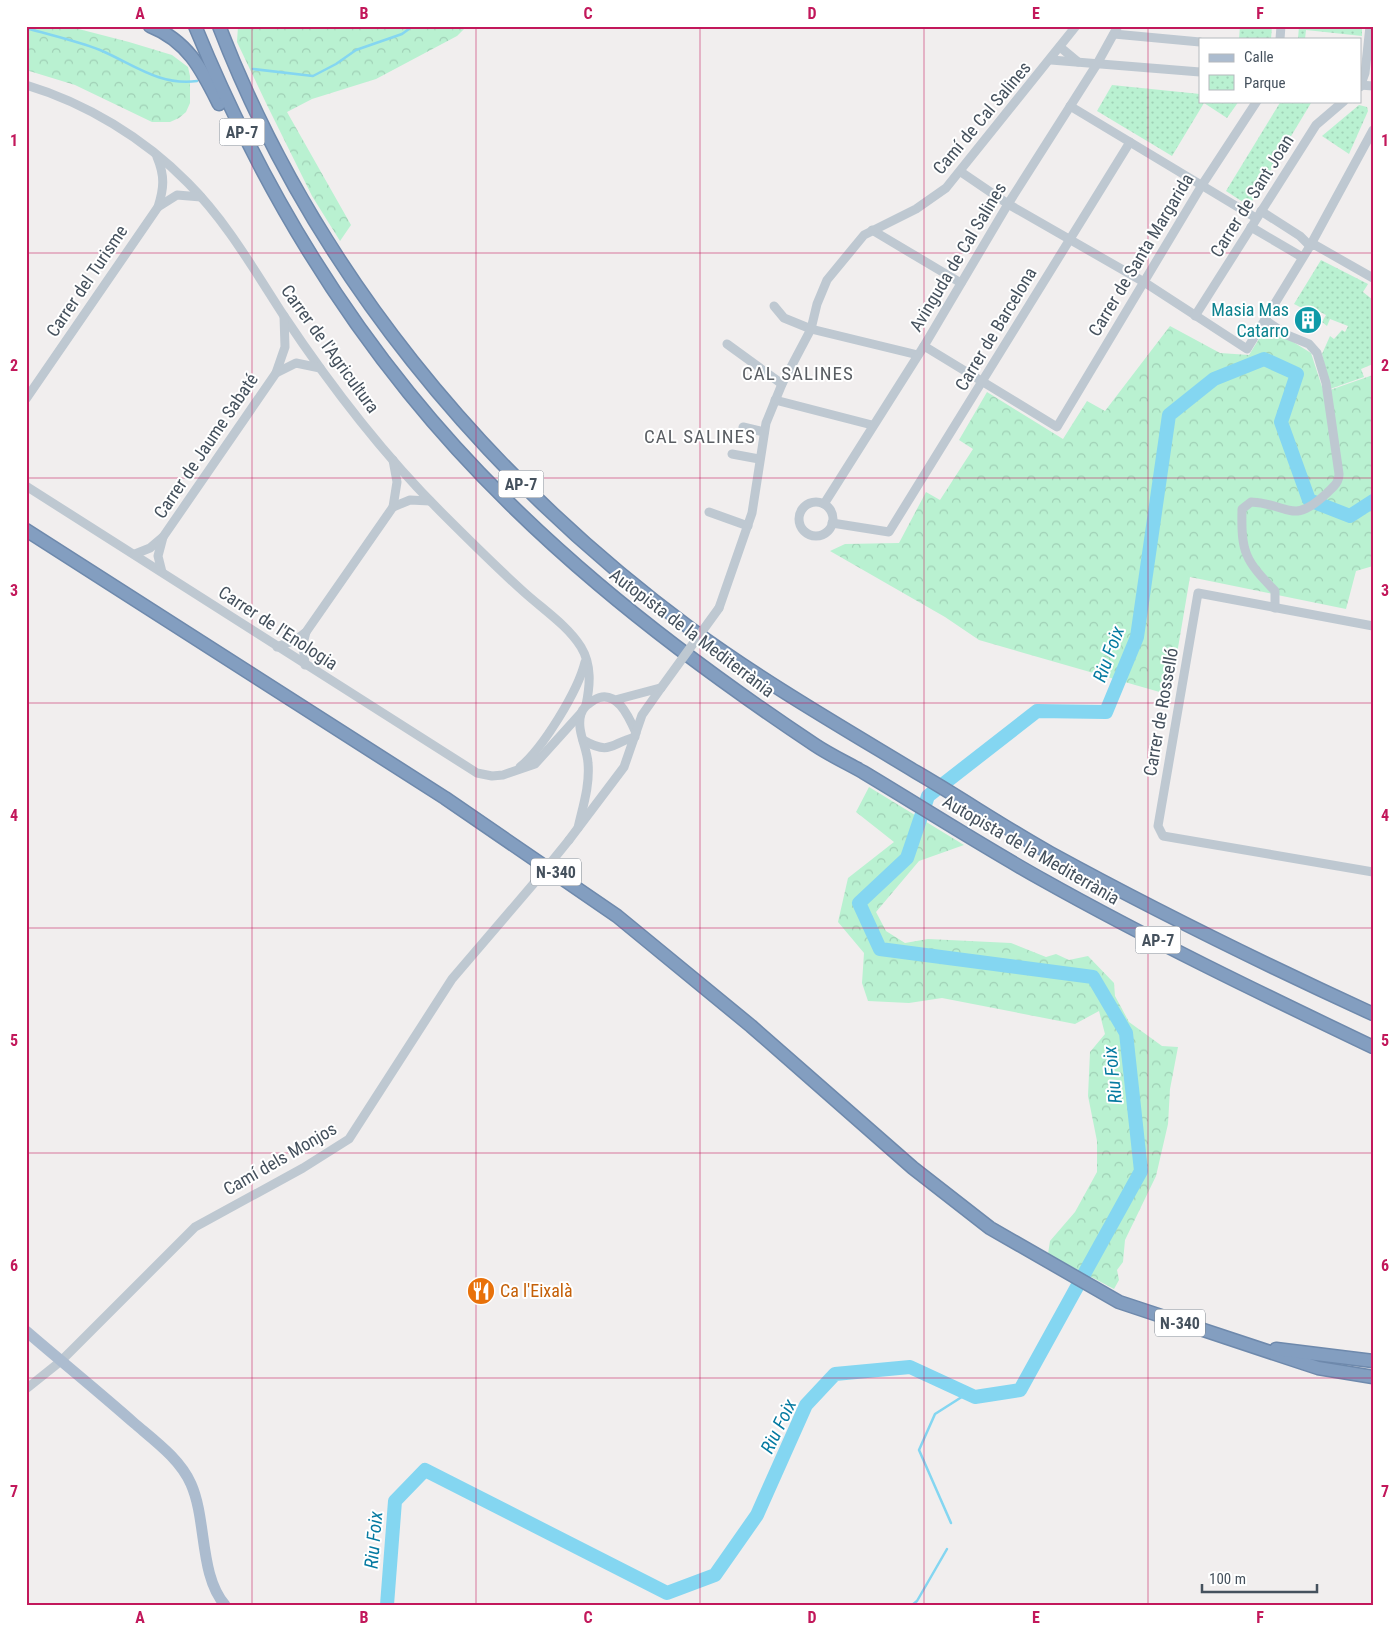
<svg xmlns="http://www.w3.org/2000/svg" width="1399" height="1631" font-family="'Roboto Condensed',sans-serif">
  <defs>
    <pattern id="forest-crowns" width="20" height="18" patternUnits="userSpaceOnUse" patternTransform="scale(1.25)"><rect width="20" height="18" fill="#b9f1d1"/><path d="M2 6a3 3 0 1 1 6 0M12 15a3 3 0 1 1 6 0" fill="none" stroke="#a0d0b6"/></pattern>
    <pattern id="park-dots" width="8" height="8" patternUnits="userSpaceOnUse" patternTransform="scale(1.25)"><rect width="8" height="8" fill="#b9f1d1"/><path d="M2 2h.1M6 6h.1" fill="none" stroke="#a0d0b6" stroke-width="1.8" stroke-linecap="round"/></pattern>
  </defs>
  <rect width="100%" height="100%" fill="#f1eeee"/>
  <g fill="url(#forest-crowns)">
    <path d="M 26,26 L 67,26 L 129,42 L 172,55 L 188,67 L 190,76 L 190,103 L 186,112 L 179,118 L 170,122 L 152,122 L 75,85 L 26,70 Z"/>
    <path d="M 238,26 L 467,26 L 457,36 L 376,79 L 312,99 L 287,112 L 351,225 L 340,241 L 312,196 L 266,103 L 237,42 Z"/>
    <path d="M 1170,326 L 1220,353 L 1249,355 L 1267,326 L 1311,353 L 1323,390 L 1330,390 L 1373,375 L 1373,566 L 1356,571 L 1346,609 L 1190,577 L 1170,695 L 979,640 L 945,617 L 830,551 L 845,544 L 899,543 L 926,492 L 940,500 L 973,449 L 959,440 L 987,392 L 1063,439 L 1087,401 L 1105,411 Z"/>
    <path d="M 869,787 L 964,845 L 919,861 L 876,912 L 886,931 L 905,943 L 928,939 L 1011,943 L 1046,957 L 1056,954 L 1069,960 L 1088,956 L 1114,983 L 1115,996 L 1129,1022 L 1162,1046 L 1178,1047 L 1170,1089 L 1168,1124 L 1156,1176 L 1125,1240 L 1123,1262 L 1117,1270 L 1119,1280 L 1114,1289 L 1048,1254 L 1050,1241 L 1075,1212 L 1097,1172 L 1097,1141 L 1088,1096 L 1090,1052 L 1105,1034 L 1099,1011 L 1075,1024 L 942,998 L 909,1003 L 868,1001 L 862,983 L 864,953 L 838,922 L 848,878 L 894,842 L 856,812 Z"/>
  </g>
  <g fill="url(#park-dots)">
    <path d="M 1240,26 L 1272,26 L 1271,39 L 1239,39 Z"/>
    <path d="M 1299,26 L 1362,26 L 1362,36 L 1306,30 L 1305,39 L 1298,39 Z"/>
    <path d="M 1112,85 L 1200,94 L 1200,101 L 1239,101 L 1227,118 L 1204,103 L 1172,156 L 1097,111 Z"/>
    <path d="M 1281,101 L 1311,103 L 1249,206 L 1226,191 Z"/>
    <path d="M 1359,105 L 1367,107 L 1368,111 L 1349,154 L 1322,136 Z"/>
    <path d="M 1321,260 L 1368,284 L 1363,292 L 1373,300 L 1373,364 L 1361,369 L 1364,377 L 1330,389 L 1322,354 L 1330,336 L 1334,339 L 1342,330 L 1345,332 L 1348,326 L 1330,319 L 1327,326 L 1322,322 L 1326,315 L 1312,308 L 1310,312 L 1294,304 Z"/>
  </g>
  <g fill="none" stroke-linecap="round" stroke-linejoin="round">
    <g stroke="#84d6f1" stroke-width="2.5">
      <path d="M 26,28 C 50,35 77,41 100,50 C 133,64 159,86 197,81"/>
      <path d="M 253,69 L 313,76 L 336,64 L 356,50 L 402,34 L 413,26"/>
      <path d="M 951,1523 L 919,1450 L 935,1414 L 968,1393"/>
      <path d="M 912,1605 L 917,1601 L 947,1549"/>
    </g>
    <path stroke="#84d6f1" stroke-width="14" d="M 387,1605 L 395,1501 L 425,1470 L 667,1593 L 715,1575 L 757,1515 L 806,1405 L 835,1374 L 910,1367 L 975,1397 L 1020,1390 L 1141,1171 L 1126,1033 L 1093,977 L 880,949 L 859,903 L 907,858 L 928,796 L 1037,711 L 1106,712 L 1137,637 L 1169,415 L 1214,379 L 1264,359 L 1297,374 L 1281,422 L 1309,500 L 1350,516 L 1373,501"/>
    <defs>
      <g id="highway">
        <path d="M 150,26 C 188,41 202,70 219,104"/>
        <path d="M 195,26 C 249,158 319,282 409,393 C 522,533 665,645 815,745 C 830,755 847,763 863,772 C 923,808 982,846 1043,880 C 1150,940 1262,994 1373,1047"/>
        <path d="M 219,26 C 313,269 483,475 691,629 C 762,681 840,726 916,772 C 961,798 1005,828 1050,853 C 1156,911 1264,964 1373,1014"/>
        <path d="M 26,530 L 445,798 L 617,916 L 751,1026 L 913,1168 L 990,1228 L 1119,1302 L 1318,1368 L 1373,1377"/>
        <path d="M 1276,1349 L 1373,1361"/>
      </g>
    </defs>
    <use href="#highway" stroke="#6e89ac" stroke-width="15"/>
    <g stroke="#bec8d1" stroke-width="9">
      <path d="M 1114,34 L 1200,42"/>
      <path d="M 1280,39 L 1281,26"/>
      <path d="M 1060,47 L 1078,62"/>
      <path d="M 1051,60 L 1200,72"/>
      <path d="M 26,85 C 86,103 144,138 188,183 C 227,222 254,270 284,316 C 330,385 382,453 441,512 C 469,540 496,567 525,593 C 544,610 568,626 581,647 C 592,665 590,686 586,705"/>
      <path d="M 1360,85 L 1373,86"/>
      <path d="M 1360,87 L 1365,73 L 1370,26"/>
      <path d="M 1070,106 L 1256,218"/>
      <path d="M 961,172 L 1008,204 L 1144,282 L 1247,349 L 1310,246 L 1373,130"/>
      <path d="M 158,207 L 177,195 L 201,197"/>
      <path d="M 1261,211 L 1300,236 L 1310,246 L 1315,245 L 1373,278"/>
      <path d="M 1251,227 L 1302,257"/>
      <path d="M 872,230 L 961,283"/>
      <path d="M 774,306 L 784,318 L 811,329 L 918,355"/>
      <path d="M 1195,316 L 1316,125 L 1344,101"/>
      <path d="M 1265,320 L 1287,335 L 1309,344 L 1317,353 L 1326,383 L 1339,474 C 1339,483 1333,487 1327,493 C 1292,526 1290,504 1251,502 L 1242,509 C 1241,553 1245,560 1275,591 L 1275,608"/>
      <path d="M 727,344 L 782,384"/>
      <path d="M 924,346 L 1057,427 L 1202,185 L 1257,101"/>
      <path d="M 276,373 L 296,363 L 320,368"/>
      <path d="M 26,399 L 158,207 C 164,188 165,176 157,157"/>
      <path d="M 775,400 L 872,425"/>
      <path d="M 743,427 L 764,432"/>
      <path d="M 732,454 L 759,459"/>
      <path d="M 26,486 L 477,773 L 492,776 L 503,775 L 535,764 L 581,713"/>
      <circle cx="816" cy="519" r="17"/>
      <path d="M 824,504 L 924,346 L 1008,204 L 1097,64 L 1118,26"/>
      <path d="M 393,507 L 410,500 L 430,501"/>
      <path d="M 709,512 L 748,526"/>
      <path d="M 832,523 L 889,532 L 1130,142"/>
      <path d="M 135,554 L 150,548 L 163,537 L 276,373 L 285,347 L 284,316"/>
      <path d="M 162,572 L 158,556 L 163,537"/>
      <path d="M 719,608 L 752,513 L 766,423 L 782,384 L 811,329 L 817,304 L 827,280 L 864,235 L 916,209 L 946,188 L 1076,26"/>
      <path d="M 1373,626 L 1198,593 L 1158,826 L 1163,836 L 1373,872"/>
      <path d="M 277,647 L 297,639 L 306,632 L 393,507 L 397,482 L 393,460"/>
      <path d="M 305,665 L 303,644 L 306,632"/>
      <path d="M 615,700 L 660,688"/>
      <path d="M 583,740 C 611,756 611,743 635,737"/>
      <path d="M 520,767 C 543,748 578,691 585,662"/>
      <path d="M 578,828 C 583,806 590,785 588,763 C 587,747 576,730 581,714 C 583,707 588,704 594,700 C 616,687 629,717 636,733"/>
      <path d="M 569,840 L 624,767 L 642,715 L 661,688"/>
      <path d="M 26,1389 L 61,1361 L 195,1227 L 303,1168 L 349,1139 L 452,979 L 535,882"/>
    </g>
    <path stroke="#acbccf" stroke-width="11" d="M 26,1331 C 62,1362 99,1392 134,1423 C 155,1441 180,1459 191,1484 C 207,1520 199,1575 225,1605"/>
    <use href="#highway" stroke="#839ec0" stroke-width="12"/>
    <g stroke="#bec8d1" stroke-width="9">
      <path d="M 661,688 L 719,608"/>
      <path d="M 535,882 L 569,840"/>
    </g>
  </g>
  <path fill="none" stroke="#c2185b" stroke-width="1" stroke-opacity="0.55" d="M 252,26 L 252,1605M 476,26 L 476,1605M 700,26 L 700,1605M 924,26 L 924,1605M 1148,26 L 1148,1605M 26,253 L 1373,253M 26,478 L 1373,478M 26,703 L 1373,703M 26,928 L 1373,928M 26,1153 L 1373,1153M 26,1378 L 1373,1378"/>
  <defs>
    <symbol id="building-disc" viewBox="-11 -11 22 22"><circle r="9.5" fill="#0f9aa8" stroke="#fff"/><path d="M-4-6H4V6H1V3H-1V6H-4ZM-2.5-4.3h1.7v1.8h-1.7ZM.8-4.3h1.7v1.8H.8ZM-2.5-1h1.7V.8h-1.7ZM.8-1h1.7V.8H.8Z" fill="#fff"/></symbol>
    <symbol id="restaurant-disc" viewBox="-11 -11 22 22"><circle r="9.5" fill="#e8710a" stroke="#fff"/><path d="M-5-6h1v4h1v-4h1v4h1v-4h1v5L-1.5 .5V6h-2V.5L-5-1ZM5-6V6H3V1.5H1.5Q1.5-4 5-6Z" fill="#fff"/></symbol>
  </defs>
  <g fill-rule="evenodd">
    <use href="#building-disc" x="1292" y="304" width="32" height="32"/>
    <use href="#restaurant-disc" x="465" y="1275" width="32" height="32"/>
  </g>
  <g text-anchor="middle" stroke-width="4" stroke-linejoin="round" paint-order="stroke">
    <g fill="#fff" stroke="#7d858e" stroke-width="1">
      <rect x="219.5" y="118.5" width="45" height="27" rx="4"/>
      <rect x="498.5" y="470.5" width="45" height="27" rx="4"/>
      <rect x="531" y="858.5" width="50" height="27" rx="4"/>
      <rect x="1135.5" y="926.5" width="45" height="27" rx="4"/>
      <rect x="1155" y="1309.5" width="50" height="27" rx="4"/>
    </g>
    <g font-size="16" font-weight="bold" fill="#45515d">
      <text x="242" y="138">AP-7</text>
      <text x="521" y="490">AP-7</text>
      <text x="556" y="878">N-340</text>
      <text x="1158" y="946">AP-7</text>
      <text x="1180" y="1329">N-340</text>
    </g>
    <g font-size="18" fill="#45515d" stroke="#fff">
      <text transform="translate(982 118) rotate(-50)" y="6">Camí de Cal Salines</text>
      <text transform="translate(1252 196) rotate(-58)" y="6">Carrer de Sant Joan</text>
      <text transform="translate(1141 255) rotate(-59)" y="6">Carrer de Santa Margarida</text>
      <text transform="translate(958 257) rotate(-59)" y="6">Avinguda de Cal Salines</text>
      <text transform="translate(87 281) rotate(-56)" y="6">Carrer del Turisme</text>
      <text transform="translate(996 329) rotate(-59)" y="6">Carrer de Barcelona</text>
      <text transform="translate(330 349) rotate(54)" y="6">Carrer de l'Agricultura</text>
      <text transform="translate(206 446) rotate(-56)" y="6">Carrer de Jaume Sabaté</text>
      <text transform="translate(278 628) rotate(33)" y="6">Carrer de l'Enologia</text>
      <text transform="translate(692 633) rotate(37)" y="6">Autopista de la Mediterrània</text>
      <text transform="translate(1161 712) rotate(-80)" y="6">Carrer de Rosselló</text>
      <text transform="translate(1031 850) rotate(30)" y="6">Autopista de la Mediterrània</text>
      <text transform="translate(280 1159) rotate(-30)" y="6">Camí dels Monjos</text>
    </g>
    <g font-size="18" fill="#0d838f" stroke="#fff" text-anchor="end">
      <text x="1289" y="316">Masia Mas<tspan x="1289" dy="21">Catarro</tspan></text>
    </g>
    <g font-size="18" fill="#c56008" stroke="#fff" text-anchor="start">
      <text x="500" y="1297">Ca l'Eixalà</text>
    </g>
    <g font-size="19" letter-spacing="1" fill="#5a5e63" stroke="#fff">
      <text x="798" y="380">CAL SALINES</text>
      <text x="700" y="443">CAL SALINES</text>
    </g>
    <g font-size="19" font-style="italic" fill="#057aa1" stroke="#fff">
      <text transform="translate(1108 654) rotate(-70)" y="7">Riu Foix</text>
      <text transform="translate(1112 1075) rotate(-96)" y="7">Riu Foix</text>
      <text transform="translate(778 1426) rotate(-64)" y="7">Riu Foix</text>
      <text transform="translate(373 1540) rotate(-85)" y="7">Riu Foix</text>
    </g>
  </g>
  <rect width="1399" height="1631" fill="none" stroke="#ffffff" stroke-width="55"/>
  <rect x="1199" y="38" width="162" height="65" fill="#ffffff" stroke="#b5b9be"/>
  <rect x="1209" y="54" width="25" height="8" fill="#acbccf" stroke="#b5b9be"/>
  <text x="1244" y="62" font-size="15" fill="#45515d">Calle</text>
  <rect x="1209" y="75" width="25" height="15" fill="url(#park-dots)" stroke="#b5b9be"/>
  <text x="1244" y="88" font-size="15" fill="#45515d">Parque</text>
  <path d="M1202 1584v8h115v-8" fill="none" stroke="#45515d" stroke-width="2.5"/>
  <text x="1209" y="1584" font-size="15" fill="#45515d" stroke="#ffffff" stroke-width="4" paint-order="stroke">100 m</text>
  <rect x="28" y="28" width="1344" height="1576" fill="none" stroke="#c2185b" stroke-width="2"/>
  <g font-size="16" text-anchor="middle" font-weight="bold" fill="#c2185b">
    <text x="140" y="19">A</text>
    <text x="364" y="19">B</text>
    <text x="588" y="19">C</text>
    <text x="812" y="19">D</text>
    <text x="1036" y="19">E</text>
    <text x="1260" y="19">F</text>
    <text x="14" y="146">1</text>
    <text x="1385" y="146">1</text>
    <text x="14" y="371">2</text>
    <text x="1385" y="371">2</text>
    <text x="14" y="596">3</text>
    <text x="1385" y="596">3</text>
    <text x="14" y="821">4</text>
    <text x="1385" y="821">4</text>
    <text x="14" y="1046">5</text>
    <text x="1385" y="1046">5</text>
    <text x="14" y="1271">6</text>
    <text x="1385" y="1271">6</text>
    <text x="14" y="1497">7</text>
    <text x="1385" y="1497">7</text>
    <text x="140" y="1623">A</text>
    <text x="364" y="1623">B</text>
    <text x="588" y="1623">C</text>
    <text x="812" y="1623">D</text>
    <text x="1036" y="1623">E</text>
    <text x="1260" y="1623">F</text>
  </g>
</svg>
